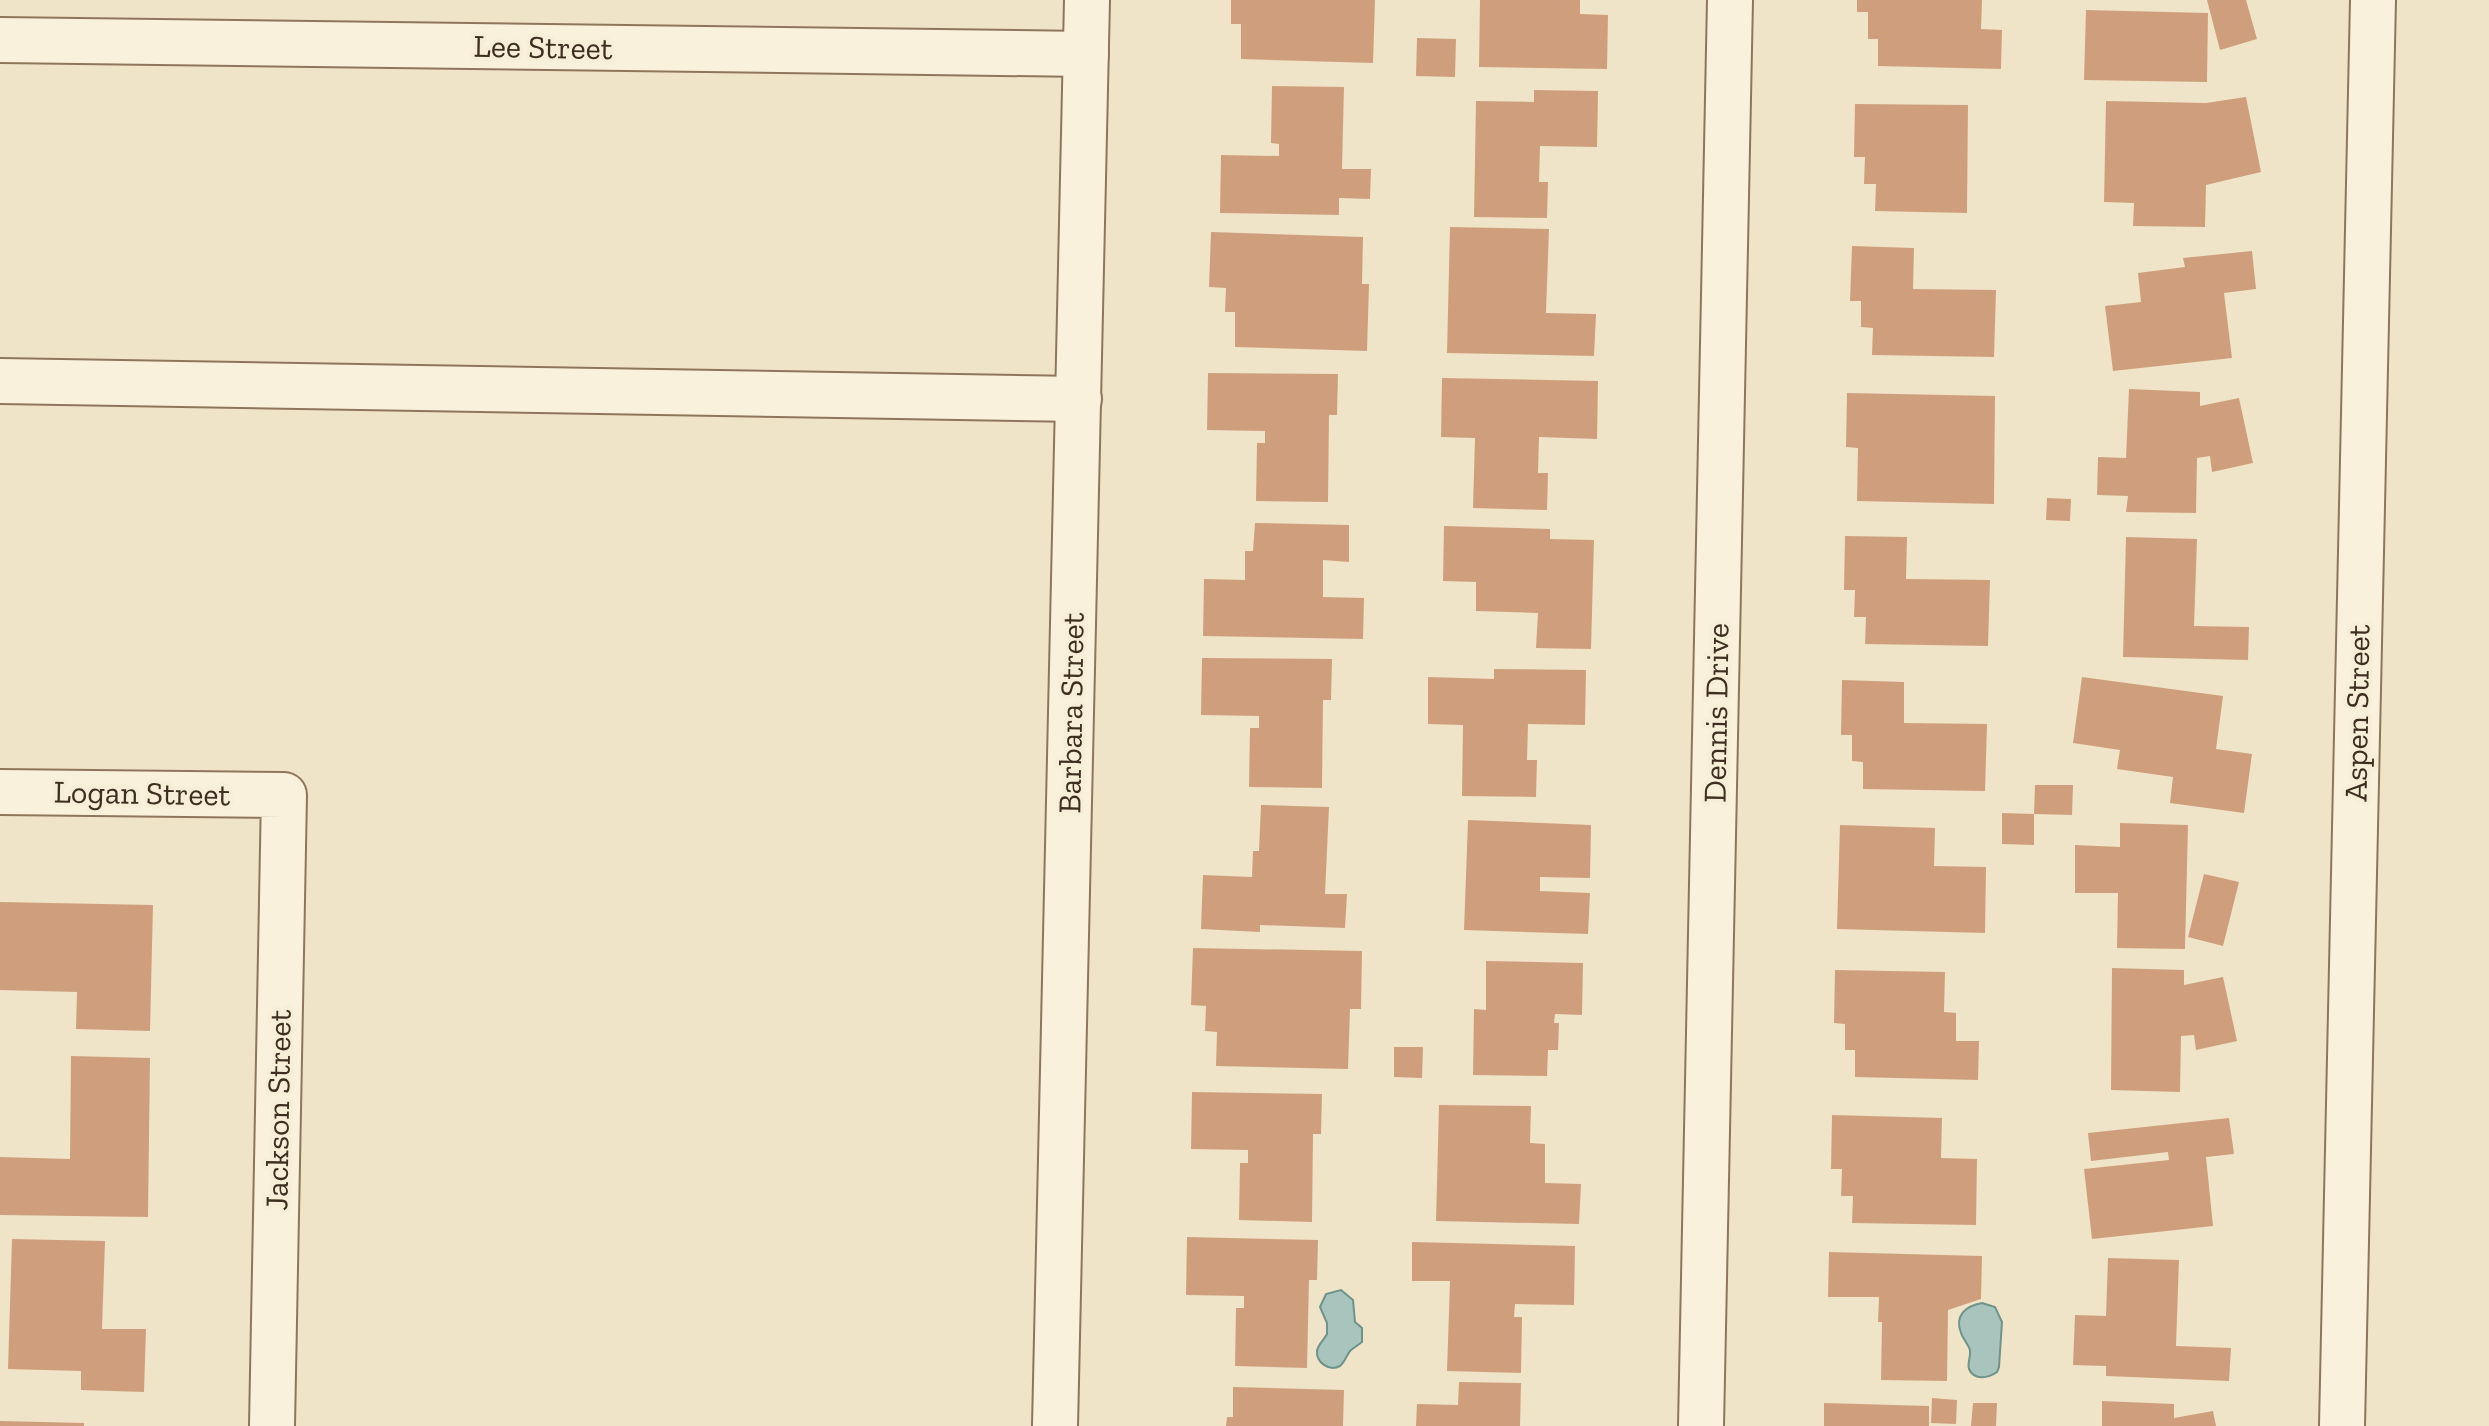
<svg xmlns="http://www.w3.org/2000/svg" width="2489" height="1426" font-family="'Zilla Slab',serif">
  <rect width="100%" height="100%" fill="#f0e4c8"/>
  <g fill="#a9c4bc" stroke="#6f938a" stroke-width="2">
    <path d="M 1341,1290 L 1353,1300 L 1355,1322 L 1362,1328 L 1362,1342 C 1358,1345 1355,1347 1351,1350 C 1347,1354 1345,1362 1340,1366 C 1329,1372 1316,1362 1317,1351 C 1318,1344 1324,1340 1327,1334 L 1327,1323 L 1320,1307 L 1326,1294 Z"/>
    <path d="M 1982,1303 L 1995,1307 L 2002,1322 L 1999,1367 L 1997,1372 C 1989,1378 1974,1381 1969,1369 C 1967,1363 1971,1357 1970,1350 C 1968,1344 1963,1339 1961,1333 C 1954,1315 1966,1306 1982,1303 Z"/>
  </g>
  <g fill="#cf9f7d">
    <path d="M 1231,0 L 1375,0 L 1373,63 L 1241,59 L 1241,24 L 1231,24 Z"/>
    <path d="M 1480,0 L 1580,0 L 1580,14 L 1608,15 L 1607,69 L 1479,67 Z"/>
    <path d="M 1857,0 L 1982,0 L 1981,29 L 2002,30 L 2001,69 L 1878,66 L 1878,39 L 1868,39 L 1868,12 L 1857,12 Z"/>
    <path d="M 2207,0 L 2246,0 L 2257,39 L 2220,50 Z"/>
    <path d="M 2086,10 L 2208,13 L 2207,82 L 2084,80 Z"/>
    <path d="M 1417,38 L 1456,39 L 1455,77 L 1416,76 Z"/>
    <path d="M 1272,86 L 1344,87 L 1342,169 L 1371,169 L 1370,199 L 1339,198 L 1339,215 L 1220,213 L 1221,155 L 1279,156 L 1279,144 L 1271,143 Z"/>
    <path d="M 1534,90 L 1598,91 L 1597,147 L 1540,146 L 1539,182 L 1548,182 L 1547,218 L 1474,217 L 1476,101 L 1534,102 Z"/>
    <path d="M 2246,97 L 2261,172 L 2206,185 L 2205,227 L 2133,226 L 2134,203 L 2104,202 L 2106,101 L 2206,103 Z"/>
    <path d="M 1855,104 L 1968,105 L 1967,213 L 1875,211 L 1876,184 L 1864,184 L 1865,157 L 1854,157 Z"/>
    <path d="M 1450,227 L 1549,229 L 1546,313 L 1596,314 L 1594,356 L 1447,353 Z"/>
    <path d="M 1211,232 L 1363,237 L 1362,284 L 1369,284 L 1367,351 L 1235,347 L 1235,312 L 1225,312 L 1226,288 L 1209,287 Z"/>
    <path d="M 1852,246 L 1914,248 L 1913,289 L 1996,290 L 1994,357 L 1872,355 L 1873,328 L 1861,327 L 1861,301 L 1850,301 Z"/>
    <path d="M 2252,251 L 2256,289 L 2224,293 L 2232,358 L 2113,371 L 2105,306 L 2141,302 L 2138,273 L 2185,267 L 2183,258 Z"/>
    <path d="M 1208,373 L 1338,374 L 1337,415 L 1329,415 L 1328,502 L 1256,501 L 1257,443 L 1265,443 L 1265,431 L 1207,430 Z"/>
    <path d="M 1442,378 L 1598,381 L 1597,439 L 1539,437 L 1538,473 L 1548,473 L 1547,510 L 1473,508 L 1475,438 L 1441,437 Z"/>
    <path d="M 2129,389 L 2200,392 L 2200,406 L 2239,398 L 2253,463 L 2212,472 L 2210,456 L 2197,458 L 2196,513 L 2126,512 L 2128,496 L 2097,495 L 2098,457 L 2126,458 Z"/>
    <path d="M 1847,393 L 1995,396 L 1994,504 L 1857,501 L 1858,448 L 1846,447 Z"/>
    <path d="M 2047,498 L 2071,499 L 2070,521 L 2046,520 Z"/>
    <path d="M 1255,523 L 1349,525 L 1349,562 L 1323,560 L 1323,597 L 1364,598 L 1363,639 L 1203,636 L 1204,579 L 1245,580 L 1245,551 L 1253,551 Z"/>
    <path d="M 1444,526 L 1550,529 L 1550,539 L 1594,540 L 1591,649 L 1536,648 L 1538,613 L 1476,611 L 1476,582 L 1443,581 Z"/>
    <path d="M 1845,536 L 1907,537 L 1906,579 L 1990,580 L 1988,646 L 1865,644 L 1866,617 L 1854,617 L 1855,590 L 1844,590 Z"/>
    <path d="M 2126,537 L 2197,539 L 2194,626 L 2249,627 L 2248,660 L 2123,657 Z"/>
    <path d="M 1202,658 L 1332,659 L 1331,700 L 1323,700 L 1322,788 L 1249,787 L 1250,728 L 1259,728 L 1259,716 L 1201,715 Z"/>
    <path d="M 1494,669 L 1586,670 L 1585,725 L 1528,724 L 1527,760 L 1537,760 L 1536,797 L 1462,796 L 1463,725 L 1428,724 L 1428,677 L 1494,679 Z"/>
    <path d="M 2082,677 L 2223,696 L 2216,749 L 2252,754 L 2244,813 L 2170,803 L 2173,777 L 2117,769 L 2120,750 L 2073,743 Z"/>
    <path d="M 1842,680 L 1904,682 L 1904,723 L 1987,724 L 1985,791 L 1863,789 L 1863,762 L 1852,761 L 1852,735 L 1841,735 Z"/>
    <path d="M 2035,785 L 2073,785 L 2072,815 L 2034,814 L 2034,845 L 2002,844 L 2002,813 L 2034,814 Z"/>
    <path d="M 1261,805 L 1329,807 L 1325,894 L 1347,894 L 1345,928 L 1260,925 L 1260,932 L 1201,929 L 1203,875 L 1252,877 L 1253,851 L 1259,851 Z"/>
    <path d="M 1468,820 L 1591,825 L 1590,878 L 1540,877 L 1540,891 L 1590,893 L 1588,934 L 1464,930 Z"/>
    <path d="M 2120,823 L 2188,825 L 2185,949 L 2117,948 L 2118,893 L 2075,893 L 2075,845 L 2120,847 Z"/>
    <path d="M 1840,825 L 1935,828 L 1934,866 L 1986,867 L 1985,933 L 1837,929 Z"/>
    <path d="M 2204,874 L 2239,882 L 2223,946 L 2188,937 Z"/>
    <path d="M 0,902 L 153,905 L 150,1031 L 76,1029 L 77,992 L 0,990 Z"/>
    <path d="M 1193,948 L 1362,951 L 1361,1009 L 1350,1009 L 1348,1069 L 1216,1066 L 1217,1032 L 1205,1031 L 1206,1006 L 1191,1005 Z"/>
    <path d="M 1486,961 L 1583,963 L 1582,1015 L 1555,1014 L 1554,1023 L 1559,1023 L 1558,1050 L 1548,1050 L 1547,1076 L 1473,1075 L 1474,1009 L 1486,1010 Z"/>
    <path d="M 2112,968 L 2184,970 L 2184,985 L 2223,977 L 2237,1041 L 2196,1050 L 2194,1035 L 2181,1036 L 2180,1092 L 2111,1090 Z"/>
    <path d="M 1835,970 L 1945,972 L 1944,1012 L 1956,1013 L 1956,1041 L 1979,1041 L 1978,1080 L 1855,1077 L 1855,1050 L 1845,1050 L 1845,1024 L 1834,1023 Z"/>
    <path d="M 1394,1047 L 1423,1047 L 1422,1078 L 1394,1077 Z"/>
    <path d="M 71,1056 L 150,1058 L 148,1217 L 0,1215 L 0,1157 L 70,1159 Z"/>
    <path d="M 1192,1092 L 1322,1094 L 1321,1134 L 1313,1134 L 1312,1222 L 1239,1220 L 1240,1163 L 1248,1163 L 1248,1150 L 1191,1149 Z"/>
    <path d="M 1439,1105 L 1531,1106 L 1530,1143 L 1545,1144 L 1545,1183 L 1581,1184 L 1579,1224 L 1436,1221 Z"/>
    <path d="M 1832,1115 L 1942,1118 L 1941,1158 L 1977,1159 L 1976,1225 L 1852,1223 L 1853,1196 L 1841,1196 L 1842,1169 L 1831,1169 Z"/>
    <path d="M 2229,1118 L 2234,1154 L 2206,1157 L 2213,1226 L 2092,1239 L 2084,1169 L 2169,1160 L 2168,1152 L 2091,1161 L 2088,1133 Z"/>
    <path d="M 1187,1237 L 1318,1240 L 1317,1280 L 1309,1280 L 1307,1368 L 1235,1366 L 1236,1308 L 1244,1308 L 1244,1296 L 1186,1295 Z"/>
    <path d="M 12,1239 L 105,1241 L 102,1329 L 146,1329 L 144,1392 L 81,1390 L 81,1371 L 8,1369 Z"/>
    <path d="M 1412,1242 L 1575,1246 L 1574,1305 L 1515,1304 L 1514,1317 L 1522,1317 L 1521,1373 L 1447,1371 L 1450,1281 L 1412,1281 Z"/>
    <path d="M 1829,1252 L 1982,1256 L 1981,1299 L 1948,1310 L 1947,1381 L 1881,1380 L 1882,1322 L 1878,1322 L 1879,1297 L 1828,1297 Z"/>
    <path d="M 2108,1258 L 2179,1260 L 2176,1346 L 2231,1348 L 2229,1381 L 2106,1376 L 2106,1366 L 2073,1365 L 2075,1315 L 2106,1316 Z"/>
    <path d="M 1459,1382 L 1521,1383 L 1520,1426 L 1416,1426 L 1417,1404 L 1458,1405 Z"/>
    <path d="M 1233,1387 L 1344,1390 L 1343,1426 L 1226,1426 L 1227,1417 L 1233,1417 Z"/>
    <path d="M 1932,1398 L 1957,1400 L 1956,1424 L 1931,1423 Z"/>
    <path d="M 2102,1401 L 2174,1404 L 2174,1418 L 2213,1411 L 2216,1426 L 2102,1426 Z"/>
    <path d="M 1824,1403 L 1929,1406 L 1929,1426 L 1824,1426 Z"/>
    <path d="M 1973,1403 L 1997,1403 L 1996,1426 L 1971,1426 Z"/>
    <path d="M 0,1421 L 84,1423 L 84,1426 L 0,1426 Z"/>
  </g>
  <g fill="none" stroke-linecap="round" stroke-linejoin="round">
    <defs>
      <g id="minor">
        <path d="M 0,40 L 1086,54"/>
        <path d="M 0,381 L 1079,399"/>
        <path d="M 0,792 L 284,795 L 272,1426"/>
        <path d="M 1055,1426 L 1087,0"/>
        <path d="M 1701,1426 L 1730,0"/>
        <path d="M 2342,1426 L 2373,0"/>
      </g>
    </defs>
    <use href="#minor" stroke="#8d765c" stroke-width="48"/>
    <use href="#minor" stroke="#faf1dc" stroke-width="44"/>
  </g>
  <g text-anchor="middle" stroke-width="8" stroke-linejoin="round" paint-order="stroke">
    <g font-size="32" fill="#3d2e20" stroke="#f7eed8">
      <text transform="translate(543 47) rotate(1)" y="11">Lee Street</text>
      <text transform="translate(1071 713) rotate(-89)" y="11">Barbara Street</text>
      <text transform="translate(1716 713) rotate(-89)" y="11">Dennis Drive</text>
      <text transform="translate(2357 713) rotate(-89)" y="11">Aspen Street</text>
      <text transform="translate(142 793) rotate(1)" y="11">Logan Street</text>
      <text transform="translate(278 1110) rotate(-89)" y="11">Jackson Street</text>
    </g>
  </g>
</svg>
